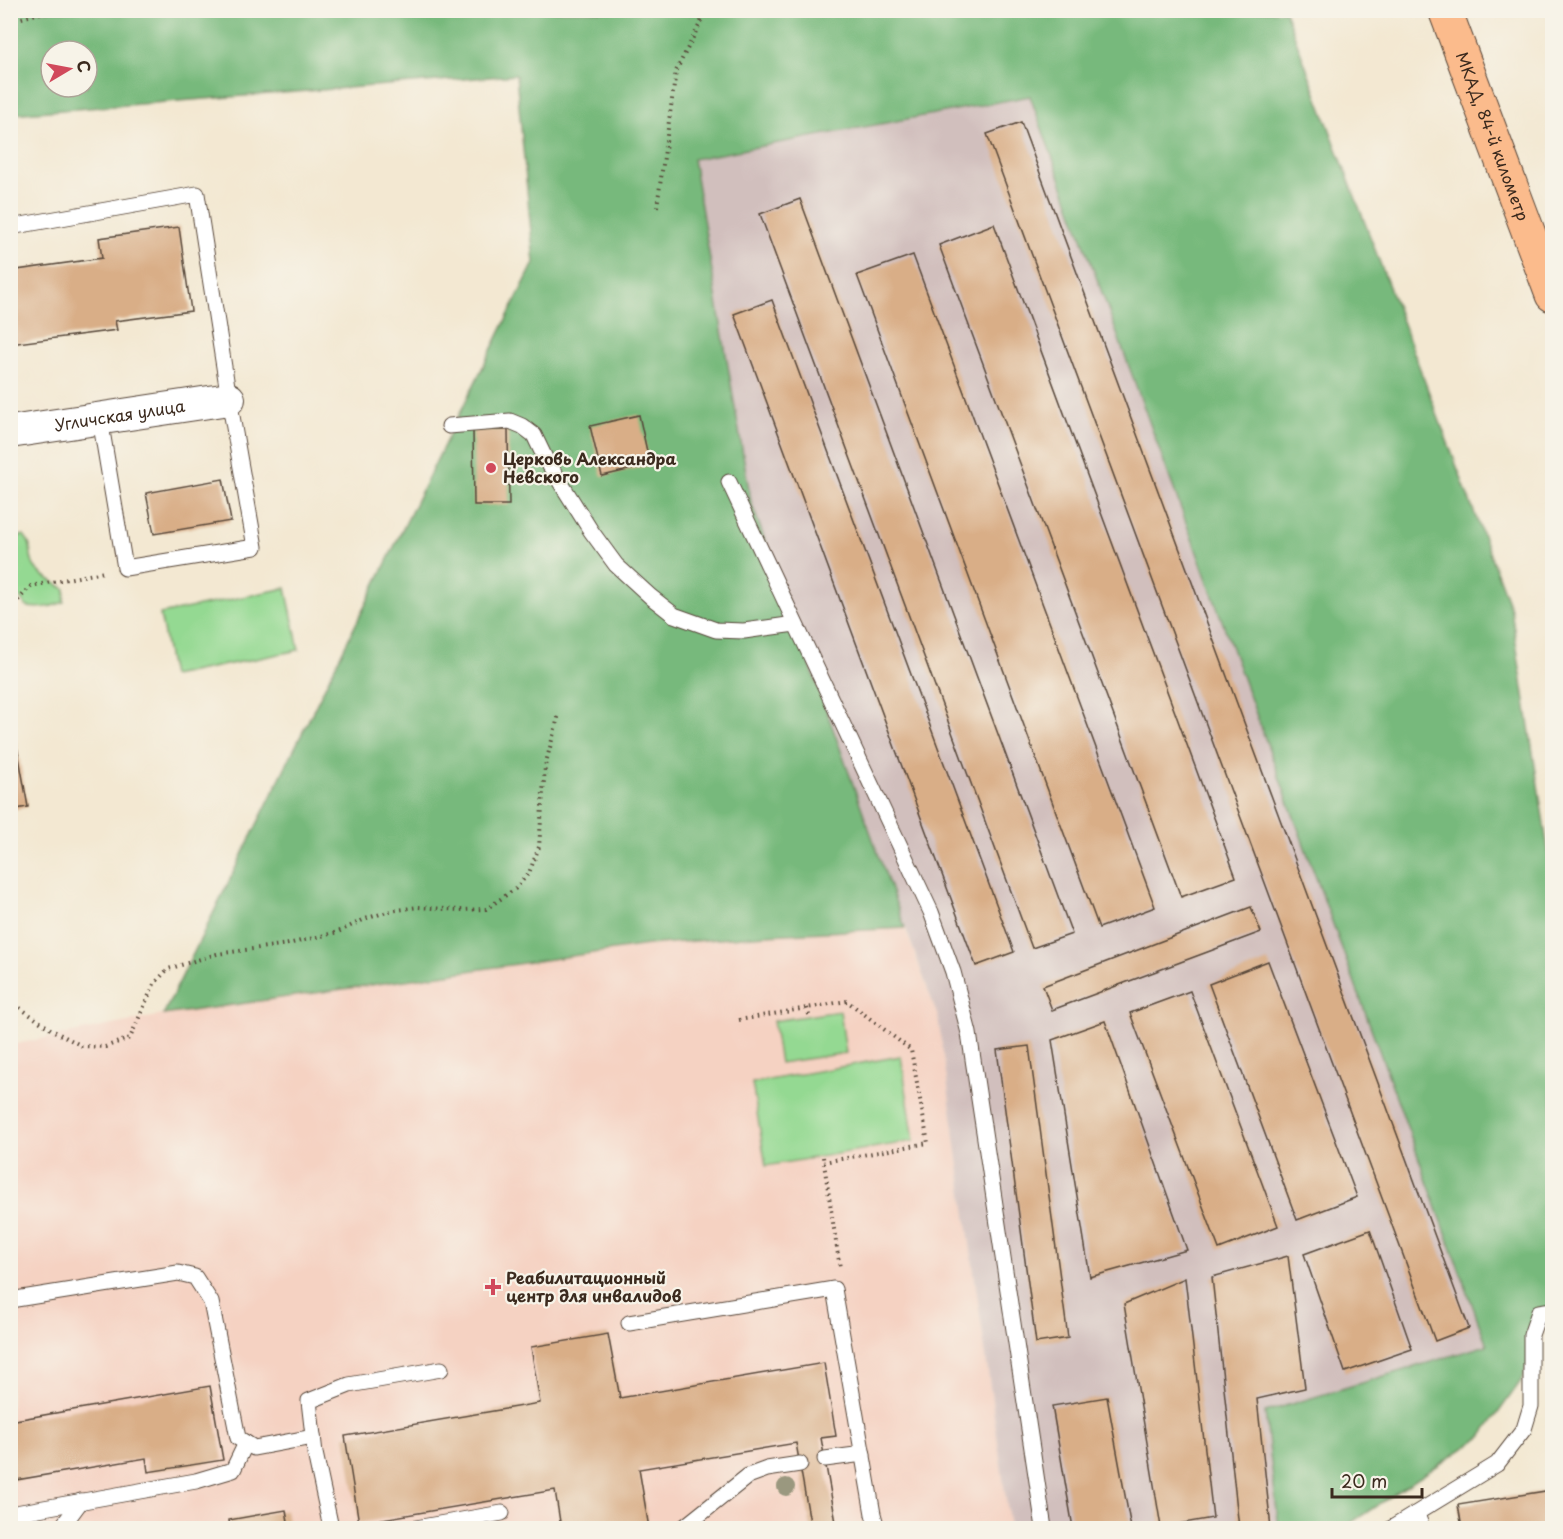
<svg xmlns="http://www.w3.org/2000/svg" width="1563" height="1539" font-family="'Playpen Sans',sans-serif">
  <rect width="100%" height="100%" fill="#f7f3e8"/>
  <filter id="ink" filterUnits="userSpaceOnUse"><feTurbulence type="fractalNoise" baseFrequency=".0167" numOctaves="2"/><feDisplacementMap in="SourceGraphic" scale="12" xChannelSelector="R" yChannelSelector="G"/><feConvolveMatrix kernelMatrix="1 2 1 2 8 2 1 2 1" color-interpolation-filters="sRGB"/></filter>
  <filter id="wash" filterUnits="userSpaceOnUse"><feTurbulence type="fractalNoise" baseFrequency=".008" numOctaves="4" result="noise"/><feDisplacementMap in="SourceGraphic" scale="24" xChannelSelector="R" yChannelSelector="G"/><feGaussianBlur stdDeviation="1.35" result="paint"/><feColorMatrix in="noise" values="0 0 0 0 0 0 0 0 0 0 0 0 0 0 0 0 0 1.4 0 .05"/><feComposite in="paint" operator="in"/></filter>
  <g filter="url(#wash)">
    <rect width="100%" height="100%" fill="#f3e8d2"/>
    <path fill="#f5d2c2" d="M 905,928 L 938,1017 L 1010,1528 L 11,1528 L 11,1045 L 163,1015 L 648,945 L 766,935 Z"/>
    <path fill="#d1bfbd" d="M 1030,96 L 1488,1346 L 1265,1412 L 1279,1528 L 1010,1528 L 938,1017 L 751,502 L 693,159 Z"/>
    <g fill="#94d992" stroke="#688258" stroke-width="1.5">
      <path d="M 24,535 C 25,537 28,540 29,543 C 32,550 29,556 34,566 C 41,577 55,582 65,589 L 64,602 C 51,607 41,609 27,607 L 19,597 L 11,592 L 11,538 Z"/>
      <path d="M 286,588 L 299,650 L 172,676 L 160,614 Z"/>
      <path d="M 840,1011 L 846,1053 L 780,1063 L 773,1021 Z"/>
      <path d="M 901,1056 L 914,1141 L 766,1166 L 752,1083 Z"/>
    </g>
    <path fill="#77b97c" stroke="#59724d" stroke-width="1.5" fill-rule="evenodd" d="M 11,11 L 1285,11 L 1511,610 L 1552,876 L 1552,1302 L 1521,1381 L 1481,1437 L 1343,1528 L 1279,1528 L 1265,1412 L 1487,1345 L 1030,96 L 693,159 L 751,502 L 905,928 L 766,935 L 648,945 L 163,1015 L 534,263 L 516,75 L 11,114 ZM 51,51 L 87,51 L 87,87 L 51,87 Z"/>
    <g id="blocks">
      <g fill="#d9ae87">
        <path d="M 1021,122 L 1469,1328 L 1435,1341 L 987,134 Z"/>
        <path d="M 800,199 L 1072,934 L 1032,948 L 760,214 Z"/>
        <path d="M 994,224 L 1236,877 L 1181,897 L 939,245 Z"/>
        <path d="M 179,227 L 191,311 L 115,321 L 117,330 L 10,344 L 10,271 L 102,258 L 99,238 Z"/>
        <path d="M 913,255 L 1155,907 L 1099,928 L 857,275 Z"/>
        <path d="M 772,300 L 1014,952 L 976,966 L 734,314 Z"/>
        <path d="M 639,415 L 650,465 L 602,476 L 590,426 Z"/>
        <path d="M 473,430 L 508,430 L 509,505 L 474,505 Z"/>
        <path d="M 223,479 L 231,521 L 154,534 L 146,493 Z"/>
        <path d="M 16,741 L 28,807 L 10,810 L 10,742 Z"/>
        <path d="M 1251,907 L 1261,932 L 1052,1010 L 1043,986 Z"/>
        <path d="M 1268,961 L 1357,1197 L 1297,1220 L 1209,984 Z"/>
        <path d="M 1190,991 L 1278,1226 L 1219,1249 L 1130,1013 Z"/>
        <path d="M 1105,1021 L 1187,1250 L 1090,1277 L 1052,1040 Z"/>
        <path d="M 1029,1046 L 1068,1338 L 1036,1343 L 997,1050 Z"/>
        <path d="M 1370,1230 L 1412,1349 L 1345,1372 L 1304,1254 Z"/>
        <path d="M 1288,1256 L 1305,1388 L 1257,1399 L 1271,1528 L 1239,1528 L 1212,1277 Z"/>
        <path d="M 1185,1278 L 1213,1518 L 1161,1527 L 1124,1304 Z"/>
        <path d="M 608,1334 L 620,1398 L 824,1363 L 836,1436 L 821,1438 L 837,1528 L 811,1528 L 796,1443 L 639,1469 L 649,1528 L 561,1528 L 555,1490 L 359,1523 L 345,1436 L 540,1403 L 531,1347 Z"/>
        <path d="M 210,1386 L 223,1460 L 148,1472 L 146,1458 L 10,1481 L 10,1421 Z"/>
        <path d="M 1107,1397 L 1131,1528 L 1073,1528 L 1052,1406 Z"/>
        <path d="M 1552,1490 L 1552,1528 L 1462,1528 L 1458,1505 Z"/>
        <path d="M 286,1510 L 289,1528 L 230,1528 L 229,1520 Z"/>
      </g>
    </g>
  </g>
  <g filter="url(#ink)">
    <use href="#blocks" fill-opacity="0" stroke="#574639" stroke-width="1.5"/>
    <g fill="none" stroke-linecap="round" stroke-linejoin="round">
      <defs>
        <g id="service">
          <path d="M 10,227 L 197,194 L 229,399 L 255,547 L 125,568 L 100,419"/>
          <path d="M 449,426 L 510,421 L 522,426 L 534,435 L 545,458 L 591,531 L 616,565 L 651,597 L 674,615 L 716,630 L 744,631 L 795,624"/>
          <path d="M 729,482 L 931,912 L 953,972 L 969,1033 L 1044,1528"/>
          <path d="M 10,1300 L 178,1273 L 195,1277 L 211,1302 L 238,1438 L 254,1448 L 313,1437"/>
          <path d="M 629,1323 L 834,1289 L 873,1514 L 877,1528"/>
          <path d="M 825,1459 L 863,1454"/>
          <path d="M 10,1514 L 196,1481 L 233,1470 L 246,1443"/>
          <path d="M 1417,1514 L 1422,1528"/>
          <path d="M 61,1528 L 81,1501"/>
          <path d="M 331,1528 L 315,1453 L 309,1401 L 349,1385 L 441,1369"/>
          <path d="M 416,1528 L 502,1513"/>
          <path d="M 683,1528 L 748,1476 L 767,1469 L 800,1464"/>
          <path d="M 1392,1528 L 1497,1464 L 1524,1429 L 1531,1406 L 1531,1335 L 1539,1312 L 1552,1310"/>
        </g>
        <g id="minor">
          <path id="s1" d="M 10,432 L 229,399"/>
        </g>
        <g id="trunk">
          <path id="s2" d="M 1445,10 L 1552,295"/>
        </g>
      </defs>
      <use href="#service" stroke="#574639" stroke-width="17"/>
      <use href="#minor" stroke="#574639" stroke-width="34"/>
      <use href="#trunk" stroke="#574639" stroke-width="35"/>
      <g stroke="#574639" stroke-width="4" stroke-dasharray="1.5 4.5" stroke-linecap="butt">
        <path d="M 10,21 L 52,10"/>
        <path d="M 657,207 L 676,71 L 707,10"/>
        <path d="M 10,609 L 31,586 L 104,572"/>
        <path d="M 10,1001 L 52,1030 L 82,1046 L 105,1047 L 130,1038 L 154,984 L 168,969 L 217,954 L 288,944 L 338,932 L 365,919 L 390,911 L 418,907 L 459,910 L 486,909 L 515,889 L 529,873 L 539,847 L 545,766 L 559,714"/>
        <path d="M 807,1008 L 809,1015"/>
        <path d="M 739,1020 L 847,1001 L 911,1050 L 928,1143 L 824,1162"/>
        <path d="M 823,1157 L 840,1268"/>
      </g>
      <use href="#service" stroke="#fff" stroke-width="15"/>
      <use href="#minor" stroke="#fff" stroke-width="32"/>
      <use href="#trunk" stroke="#fbbb8c" stroke-width="33"/>
    </g>
    <circle fill="#9a987f" cx="786" cy="1487" r="9"/>
  </g>
  <g fill="#d1495b" stroke="#f7f3e8" stroke-width="2">
    <circle cx="491" cy="468" r="6"/>
    <path d="M490 1278h6v6h6v6h-6v6h-6v-6h-6v-6h6z"/>
  </g>
  <g text-anchor="middle" stroke-width="4.5" stroke-linejoin="round" paint-order="stroke">
    <g font-size="16" fill="#3b2a1e" stroke="#f7f3e8">
      <text dy="6" stroke="none"><textPath href="#s2" startOffset="135">МКАД, 84-й километр</textPath></text>
      <text dy="6" stroke="none"><textPath href="#s1" startOffset="111">Угличская улица</textPath></text>
    </g>
    <g font-size="16" font-weight="bold" fill="#3b2a1e" stroke="#f7f3e8" text-anchor="start">
      <text x="503" y="465">Церковь Александра<tspan x="503" dy="18">Невского</tspan></text>
      <text x="506" y="1284">Реабилитационный<tspan x="506" dy="18">центр для инвалидов</tspan></text>
    </g>
  </g>
  <rect width="1563" height="1539" fill="none" stroke="#f7f3e8" stroke-width="36"/>
  <g transform="translate(69 69) rotate(80)"><circle r="28" fill="#f7f3e8" stroke="#aca397" stroke-width="1.5"/>
  <path d="M0-4.5L10 22L0 15L-10 22Z" fill="#d1495b"/>
  <text y="-9" font-size="16" font-weight="bold" text-anchor="middle" fill="#3b2a1e">С</text>
  </g>
  <path d="M1332 1488v9h90v-9" fill="none" stroke="#3b2a1e" stroke-width="3"/>
  <text x="1341" y="1488" font-size="18" fill="#3b2a1e" stroke="#f7f3e8" stroke-width="4.5" paint-order="stroke">20 m</text>
</svg>
